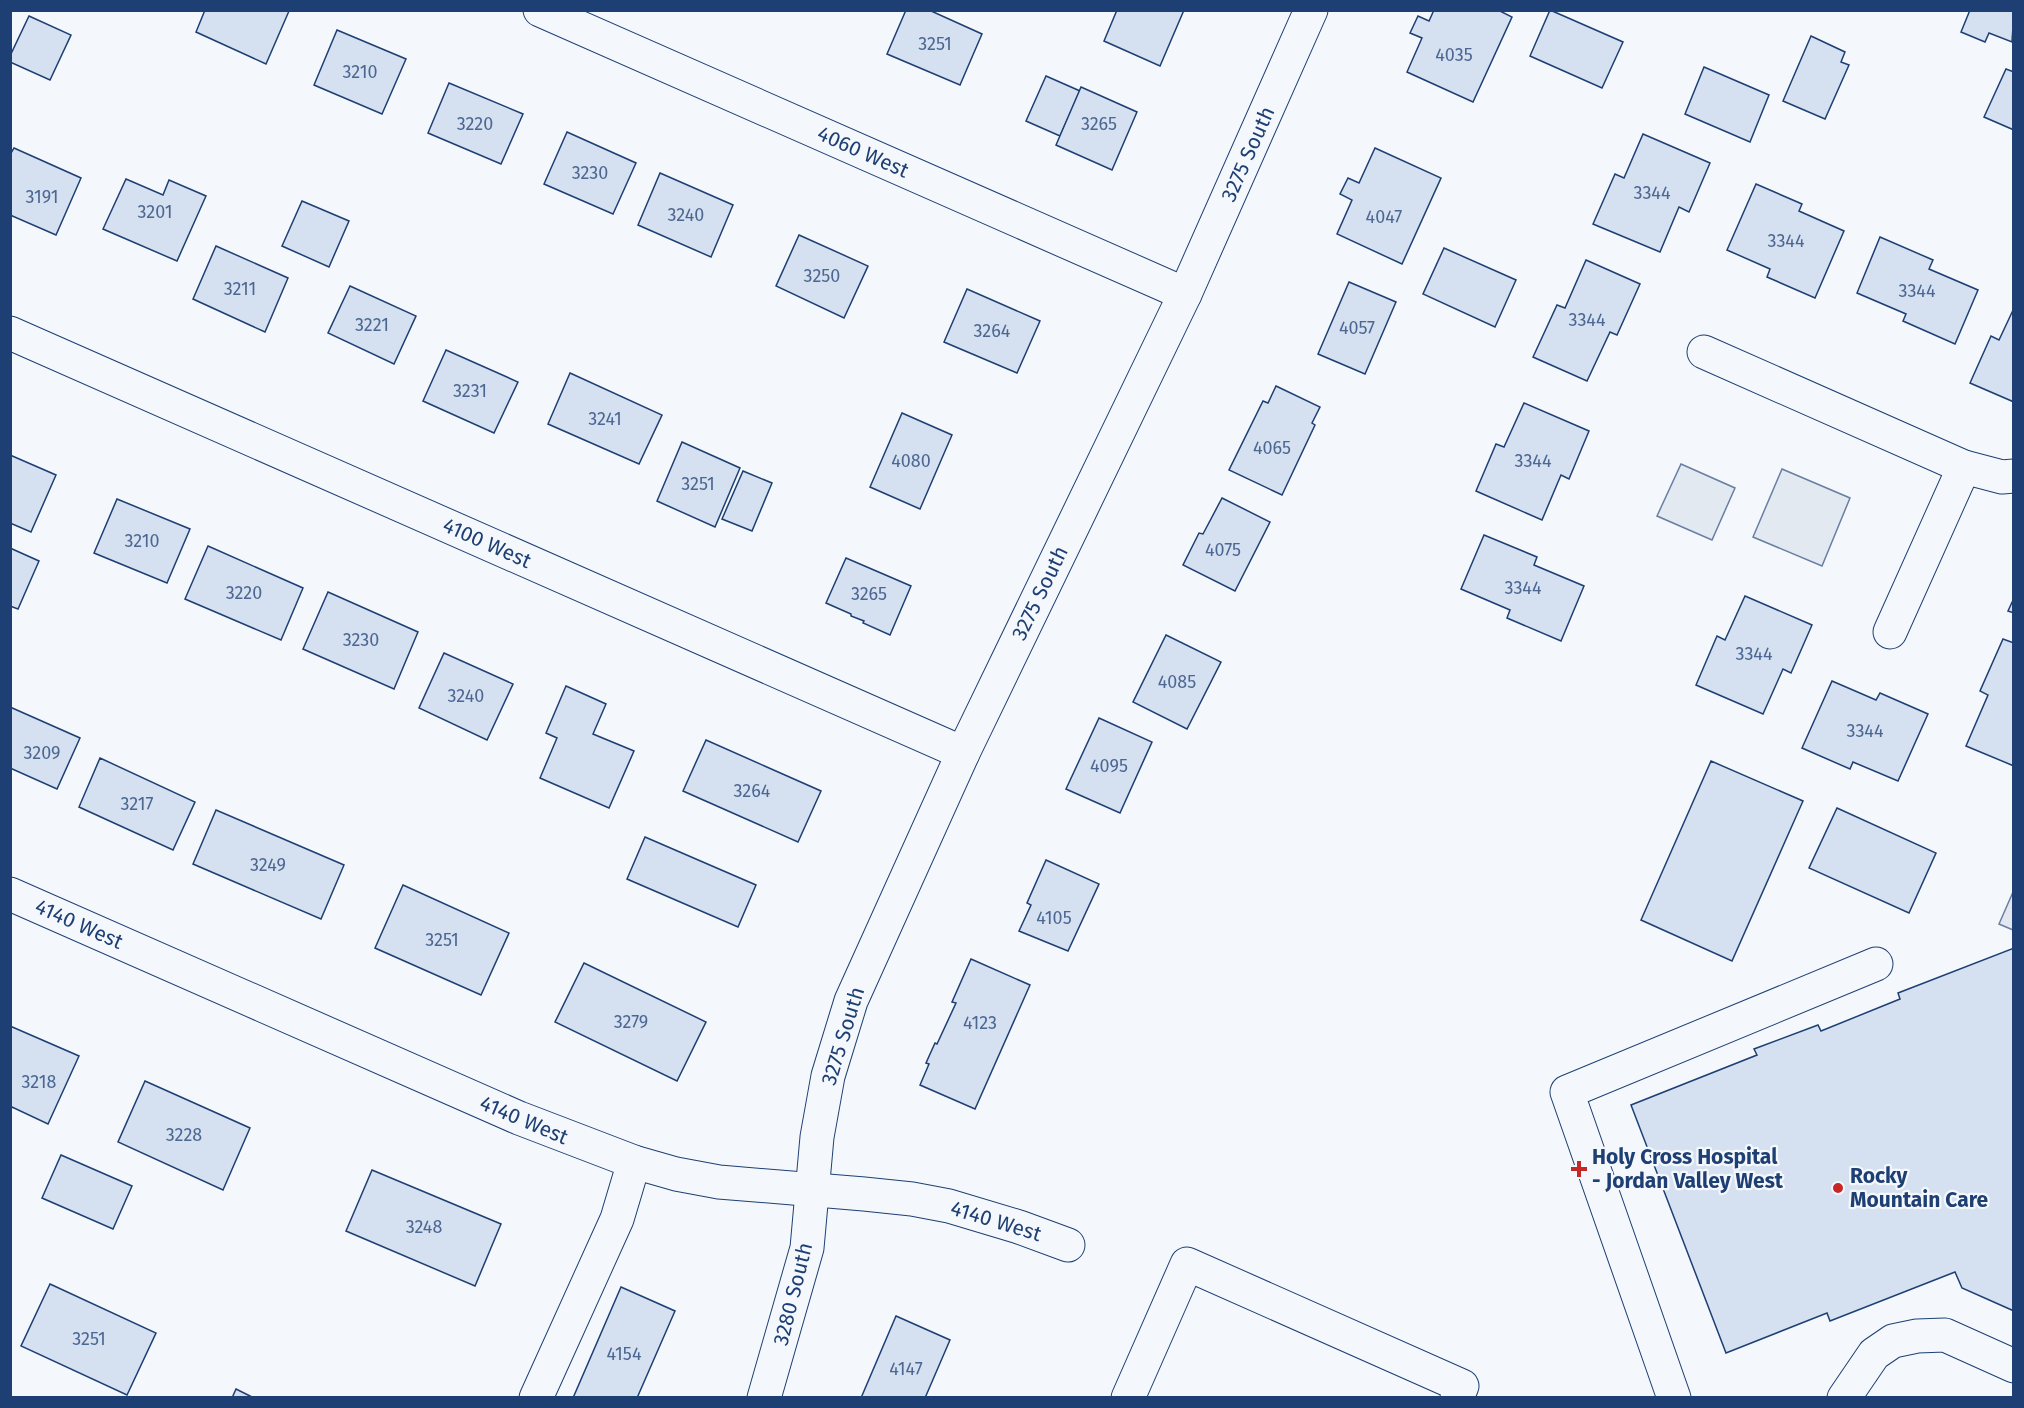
<svg xmlns="http://www.w3.org/2000/svg" width="2024" height="1408" font-family="'Fira Sans',sans-serif">
  <rect width="100%" height="100%" fill="#f4f7fb"/>
  <g fill="#e3e9f0" stroke="#687fa3" stroke-width="1.5">
    <path d="M 1681,464 L 1735,488 L 1712,540 L 1657,516 Z"/>
    <path d="M 1782,469 L 1850,498 L 1822,566 L 1753,537 Z"/>
  </g>
  <path fill="#e3e8f0" stroke="#687fa3" stroke-width="1.5" d="M 2013,892 L 2014,930 L 2013,930 L 1999,924 Z"/>
  <g fill="#d5e0f0" stroke="#1d3f73" stroke-width="1.5">
    <path d="M 205,10 L 288,10 L 289,11 L 266,64 L 196,32 Z"/>
    <path d="M 906,10 L 929,10 L 982,34 L 960,85 L 887,54 Z"/>
    <path d="M 1117,10 L 1184,10 L 1160,66 L 1104,41 Z"/>
    <path d="M 1434,10 L 1498,10 L 1512,17 L 1473,102 L 1407,72 L 1422,38 L 1410,33 L 1418,16 L 1429,21 Z"/>
    <path d="M 1550,10 L 1623,42 L 1602,88 L 1530,56 Z"/>
    <path d="M 1970,10 L 2014,10 L 2012,42 L 1989,33 L 1985,42 L 1961,32 Z"/>
    <path d="M 29,16 L 71,35 L 50,80 L 10,62 L 10,56 Z"/>
    <path d="M 337,30 L 406,59 L 382,114 L 314,85 Z"/>
    <path d="M 1811,36 L 1845,52 L 1841,62 L 1849,65 L 1825,119 L 1783,101 Z"/>
    <path d="M 1704,67 L 1769,95 L 1750,142 L 1685,114 Z"/>
    <path d="M 2006,69 L 2014,72 L 2014,130 L 1984,117 Z"/>
    <path d="M 1046,76 L 1080,91 L 1060,136 L 1026,121 Z"/>
    <path d="M 449,83 L 523,114 L 501,164 L 428,133 Z"/>
    <path d="M 1081,87 L 1137,112 L 1112,170 L 1056,145 Z"/>
    <path d="M 567,132 L 636,163 L 613,214 L 544,184 Z"/>
    <path d="M 1643,134 L 1710,163 L 1689,212 L 1679,207 L 1660,252 L 1593,224 L 1615,174 L 1624,178 Z"/>
    <path d="M 14,148 L 81,178 L 56,235 L 10,215 L 10,155 Z"/>
    <path d="M 1375,148 L 1441,178 L 1402,264 L 1337,234 L 1352,200 L 1340,194 L 1348,178 L 1359,183 Z"/>
    <path d="M 660,173 L 733,205 L 711,257 L 638,225 Z"/>
    <path d="M 126,179 L 163,195 L 169,180 L 206,196 L 177,261 L 103,229 Z"/>
    <path d="M 1756,184 L 1802,204 L 1799,211 L 1844,231 L 1815,298 L 1767,277 L 1770,269 L 1727,250 Z"/>
    <path d="M 302,201 L 349,221 L 329,267 L 282,246 Z"/>
    <path d="M 799,235 L 868,266 L 844,318 L 776,286 Z"/>
    <path d="M 1880,237 L 1933,260 L 1929,269 L 1978,290 L 1955,344 L 1903,321 L 1906,314 L 1857,293 Z"/>
    <path d="M 216,246 L 288,278 L 265,332 L 193,299 Z"/>
    <path d="M 1444,248 L 1516,280 L 1495,327 L 1423,294 Z"/>
    <path d="M 1586,260 L 1640,284 L 1617,335 L 1610,332 L 1587,381 L 1533,357 L 1557,305 L 1565,308 Z"/>
    <path d="M 1349,282 L 1396,302 L 1365,374 L 1318,354 Z"/>
    <path d="M 350,286 L 416,316 L 394,364 L 328,333 Z"/>
    <path d="M 967,289 L 1040,321 L 1017,373 L 944,342 Z"/>
    <path d="M 2014,308 L 2014,402 L 1970,383 L 1991,336 L 1999,340 Z"/>
    <path d="M 446,350 L 518,382 L 494,433 L 423,401 Z"/>
    <path d="M 570,373 L 662,415 L 639,464 L 548,424 Z"/>
    <path d="M 1276,386 L 1320,407 L 1312,423 L 1315,425 L 1282,495 L 1229,470 L 1263,401 L 1268,403 Z"/>
    <path d="M 1524,403 L 1589,431 L 1569,479 L 1561,475 L 1542,520 L 1476,491 L 1496,444 L 1504,447 Z"/>
    <path d="M 902,413 L 952,435 L 920,509 L 870,487 Z"/>
    <path d="M 682,442 L 740,468 L 715,527 L 657,501 Z"/>
    <path d="M 10,455 L 56,475 L 31,532 L 10,523 Z"/>
    <path d="M 743,471 L 772,483 L 752,531 L 722,519 Z"/>
    <path d="M 1222,498 L 1270,522 L 1235,591 L 1183,565 L 1199,533 L 1203,534 Z"/>
    <path d="M 117,499 L 190,529 L 167,583 L 94,553 Z"/>
    <path d="M 1484,535 L 1537,557 L 1534,565 L 1584,586 L 1561,641 L 1507,618 L 1510,610 L 1461,589 Z"/>
    <path d="M 208,546 L 303,588 L 281,640 L 185,599 Z"/>
    <path d="M 10,548 L 39,561 L 18,609 L 10,606 Z"/>
    <path d="M 846,558 L 911,586 L 890,635 L 863,623 L 864,621 L 851,616 L 851,614 L 826,603 Z"/>
    <path d="M 328,592 L 418,632 L 394,689 L 303,649 Z"/>
    <path d="M 1745,596 L 1812,625 L 1791,673 L 1783,669 L 1763,714 L 1696,685 L 1717,636 L 1725,640 Z"/>
    <path d="M 2014,598 L 2014,613 L 2008,611 Z"/>
    <path d="M 1166,635 L 1221,662 L 1187,729 L 1133,702 Z"/>
    <path d="M 2003,639 L 2014,643 L 2014,766 L 1966,746 L 1988,695 L 1980,691 Z"/>
    <path d="M 444,653 L 513,684 L 487,740 L 419,708 Z"/>
    <path d="M 1832,681 L 1876,700 L 1880,693 L 1928,714 L 1898,781 L 1853,762 L 1850,769 L 1802,748 Z"/>
    <path d="M 566,686 L 606,704 L 593,734 L 634,751 L 609,808 L 540,778 L 557,738 L 546,733 Z"/>
    <path d="M 10,707 L 80,738 L 57,789 L 10,768 Z"/>
    <path d="M 1099,718 L 1152,742 L 1120,813 L 1066,789 Z"/>
    <path d="M 706,740 L 821,791 L 798,842 L 683,791 Z"/>
    <path d="M 100,758 L 195,802 L 173,850 L 79,807 Z"/>
    <path d="M 1711,761 L 1803,801 L 1732,961 L 1641,920 Z"/>
    <path d="M 1837,808 L 1936,853 L 1909,913 L 1809,868 Z"/>
    <path d="M 216,810 L 344,865 L 321,919 L 193,864 Z"/>
    <path d="M 645,837 L 756,885 L 738,927 L 627,879 Z"/>
    <path d="M 1046,860 L 1099,884 L 1068,951 L 1019,931 L 1031,905 L 1027,903 Z"/>
    <path d="M 403,885 L 509,933 L 481,995 L 375,948 Z"/>
    <path d="M 2014,948 L 2014,1311 L 1962,1288 L 1955,1272 L 1830,1321 L 1827,1313 L 1726,1353 L 1631,1105 L 1757,1055 L 1754,1049 L 1818,1025 L 1821,1031 L 1900,999 L 1898,993 Z"/>
    <path d="M 971,959 L 1030,985 L 975,1109 L 920,1085 L 929,1064 L 926,1063 L 935,1043 L 937,1044 L 956,1003 L 952,1002 Z"/>
    <path d="M 584,963 L 706,1022 L 677,1081 L 555,1022 Z"/>
    <path d="M 10,1026 L 79,1056 L 48,1124 L 12,1107 L 10,1111 Z"/>
    <path d="M 145,1081 L 250,1128 L 223,1190 L 118,1142 Z"/>
    <path d="M 61,1155 L 132,1186 L 113,1229 L 42,1198 Z"/>
    <path d="M 372,1170 L 501,1224 L 475,1286 L 346,1231 Z"/>
    <path d="M 50,1284 L 156,1333 L 127,1395 L 21,1346 Z"/>
    <path d="M 621,1287 L 675,1311 L 637,1398 L 573,1398 Z"/>
    <path d="M 896,1316 L 950,1340 L 925,1398 L 861,1398 Z"/>
    <path d="M 236,1389 L 254,1398 L 232,1398 Z"/>
  </g>
  <g fill="none" stroke-linecap="round" stroke-linejoin="round">
    <defs>
      <g id="minor">
        <path d="M 540,10 L 1185,294"/>
        <path d="M 10,333 L 963,753"/>
        <path d="M 1704,352 L 1964,467 L 2002,477 L 2014,476"/>
        <path d="M 1890,632 L 1964,467"/>
        <path d="M 10,894 L 519,1118 L 634,1162 L 676,1174 L 719,1182 L 864,1194 L 912,1199 L 949,1206 L 1019,1227 L 1068,1245"/>
        <path d="M 536,1398 L 617,1219 L 634,1162"/>
        <path d="M 764,1398 L 807,1248 L 817,1137 L 828,1076 L 851,1001 L 963,753 L 1185,294 L 1311,10"/>
        <path d="M 1128,1398 L 1187,1264 L 1462,1386 L 1457,1398"/>
        <path d="M 1674,1398 L 1567,1092 L 1876,964"/>
        <path d="M 1844,1398 L 1874,1354 L 1893,1341 L 1917,1336 L 1945,1335 L 2014,1366"/>
      </g>
    </defs>
    <use href="#minor" stroke="#1d3f73" stroke-width="35"/>
    <use href="#minor" stroke="#f4f7fb" stroke-width="33"/>
  </g>
  <g fill="#c62828" stroke="#f4f7fb" stroke-width="2">
    <path d="M1576 1160h6v6h6v6h-6v6h-6v-6h-6v-6h6z"/>
    <circle cx="1838" cy="1188" r="6"/>
  </g>
  <g text-anchor="middle" stroke-width="4.5" stroke-linejoin="round" paint-order="stroke">
    <g font-size="18" fill="#4b6792">
      <text x="935" y="50">3251</text>
      <text x="1454" y="61">4035</text>
      <text x="360" y="78">3210</text>
      <text x="475" y="130">3220</text>
      <text x="1099" y="130">3265</text>
      <text x="590" y="179">3230</text>
      <text x="1652" y="199">3344</text>
      <text x="42" y="203">3191</text>
      <text x="155" y="218">3201</text>
      <text x="686" y="221">3240</text>
      <text x="1384" y="223">4047</text>
      <text x="1786" y="247">3344</text>
      <text x="822" y="282">3250</text>
      <text x="240" y="295">3211</text>
      <text x="1917" y="297">3344</text>
      <text x="1587" y="326">3344</text>
      <text x="372" y="331">3221</text>
      <text x="1357" y="334">4057</text>
      <text x="992" y="337">3264</text>
      <text x="470" y="397">3231</text>
      <text x="605" y="425">3241</text>
      <text x="1272" y="454">4065</text>
      <text x="911" y="467">4080</text>
      <text x="1533" y="467">3344</text>
      <text x="698" y="490">3251</text>
      <text x="142" y="547">3210</text>
      <text x="1223" y="556">4075</text>
      <text x="1523" y="594">3344</text>
      <text x="244" y="599">3220</text>
      <text x="869" y="600">3265</text>
      <text x="361" y="646">3230</text>
      <text x="1754" y="660">3344</text>
      <text x="1177" y="688">4085</text>
      <text x="466" y="702">3240</text>
      <text x="1865" y="737">3344</text>
      <text x="42" y="759">3209</text>
      <text x="1109" y="772">4095</text>
      <text x="752" y="797">3264</text>
      <text x="137" y="810">3217</text>
      <text x="268" y="871">3249</text>
      <text x="1054" y="924">4105</text>
      <text x="442" y="946">3251</text>
      <text x="631" y="1028">3279</text>
      <text x="980" y="1029">4123</text>
      <text x="39" y="1088">3218</text>
      <text x="184" y="1141">3228</text>
      <text x="424" y="1233">3248</text>
      <text x="89" y="1345">3251</text>
      <text x="624" y="1360">4154</text>
      <text x="906" y="1375">4147</text>
    </g>
    <g font-size="21" fill="#1d3f73" stroke="#f4f7fb">
      <text transform="translate(863 152) rotate(24)" y="7">4060 West</text>
      <text transform="translate(1248 154) rotate(-66)" y="7">3275 South</text>
      <text transform="translate(487 543) rotate(24)" y="7">4100 West</text>
      <text transform="translate(1040 593) rotate(-64)" y="7">3275 South</text>
      <text transform="translate(79 924) rotate(24)" y="7">4140 West</text>
      <text transform="translate(843 1036) rotate(-73)" y="7">3275 South</text>
      <text transform="translate(524 1120) rotate(23)" y="7">4140 West</text>
      <text transform="translate(996 1221) rotate(17)" y="7">4140 West</text>
      <text transform="translate(793 1294) rotate(-76)" y="7">3280 South</text>
    </g>
    <g font-size="21" font-weight="bold" fill="#1d3f73" stroke="#f4f7fb" text-anchor="start">
      <text x="1592" y="1164">Holy Cross Hospital<tspan x="1592" dy="24">- Jordan Valley West</tspan></text>
      <text x="1850" y="1183">Rocky<tspan x="1850" dy="24">Mountain Care</tspan></text>
    </g>
  </g>
  <rect width="2024" height="1408" fill="none" stroke="#1d3f73" stroke-width="24"/>
</svg>
